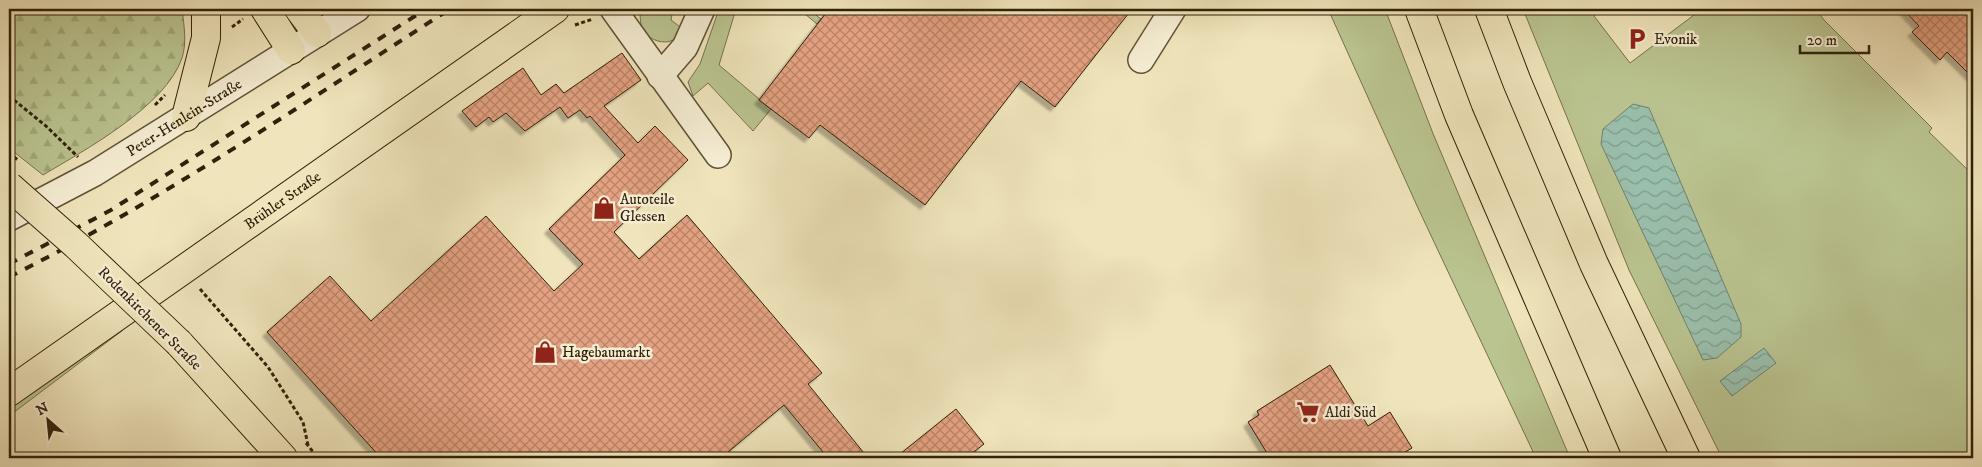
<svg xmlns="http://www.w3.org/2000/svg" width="1982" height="467" font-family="'IM FELL DW Pica',serif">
  <defs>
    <pattern id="forest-firs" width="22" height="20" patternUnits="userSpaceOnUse" patternTransform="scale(1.25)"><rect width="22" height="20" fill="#bac490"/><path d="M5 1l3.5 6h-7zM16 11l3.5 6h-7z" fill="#a0a87b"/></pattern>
    <pattern id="water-waves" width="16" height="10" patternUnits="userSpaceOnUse" patternTransform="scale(1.25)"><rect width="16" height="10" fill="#9abfac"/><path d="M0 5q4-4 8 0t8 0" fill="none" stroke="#7e9b8a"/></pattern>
    <pattern id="building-cross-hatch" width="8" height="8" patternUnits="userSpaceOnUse" patternTransform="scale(1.25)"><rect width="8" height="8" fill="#e4a181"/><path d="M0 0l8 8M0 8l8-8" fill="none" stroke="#b98368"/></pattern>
    <filter id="shadow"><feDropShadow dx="-4.5" dy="4.5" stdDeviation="1" flood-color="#0004"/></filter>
  </defs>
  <rect width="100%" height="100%" fill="#efe4bb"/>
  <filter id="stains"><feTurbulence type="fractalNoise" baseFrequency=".004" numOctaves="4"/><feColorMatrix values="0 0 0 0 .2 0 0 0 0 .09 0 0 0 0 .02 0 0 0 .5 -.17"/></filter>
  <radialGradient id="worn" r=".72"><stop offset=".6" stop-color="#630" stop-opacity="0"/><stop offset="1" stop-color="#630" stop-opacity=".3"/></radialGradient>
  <g fill="#bac490" stroke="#76724d">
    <path d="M 640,9 L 673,9 L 671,20 L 684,30 C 681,33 677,38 673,40 C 664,45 650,40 644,32 C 640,26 640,16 640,9 Z"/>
    <path d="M 719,9 L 736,9 L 719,65 L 771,109 L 753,131 L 708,83 L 693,96 L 688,82 L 700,64 Z"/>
    <path d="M 799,9 L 808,9 L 821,19 L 817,24 Z"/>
    <path d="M 1328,9 L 1385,9 L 1434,136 L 1570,458 L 1536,458 L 1418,208 Z"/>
    <path d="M 1523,9 L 1598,9 L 1594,16 L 1630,63 L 1702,9 L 1816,9 L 1824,20 L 1932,128 L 1929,132 L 1973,175 L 1973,458 L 1722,458 L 1629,270 Z"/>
    <path d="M 122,327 L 123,330 L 9,416 L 9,406 Z"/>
  </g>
  <path fill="url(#forest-firs)" stroke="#76724d" d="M 9,9 L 182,9 C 184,25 187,43 182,58 C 166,106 85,150 43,175 L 9,148 Z"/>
  <g fill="url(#water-waves)" stroke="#70806b">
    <path d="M 1633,104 L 1649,108 L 1741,324 L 1741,337 L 1717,358 L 1703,360 L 1601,144 L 1603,129 Z"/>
    <path d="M 1764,348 L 1776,363 L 1732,396 L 1720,381 Z"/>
  </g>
  <g fill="url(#building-cross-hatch)" stroke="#31210a" filter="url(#shadow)">
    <path d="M 829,9 L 1132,9 L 1055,107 L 1021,81 L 925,205 L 820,125 L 809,138 L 759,100 Z"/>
    <path d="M 1903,9 L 1967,9 L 1973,15 L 1973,78 L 1947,52 L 1940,60 L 1912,32 L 1919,26 Z"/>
    <path d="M 622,53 L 641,80 L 604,106 L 638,143 L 655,126 L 688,160 L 614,232 L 639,259 L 687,215 L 822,373 L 808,384 L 868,458 L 828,458 L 784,405 L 721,458 L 381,458 L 267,332 L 330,276 L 371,321 L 486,216 L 554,291 L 583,264 L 549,229 L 625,155 L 590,116 L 587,118 L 580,110 L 568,118 L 560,107 L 525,131 L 506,113 L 493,122 L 489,117 L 476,127 L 462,111 L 523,68 L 541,95 L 556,84 L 564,93 Z"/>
    <path d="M 1330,365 L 1368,426 L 1390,412 L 1412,448 L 1395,458 L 1270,458 L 1248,422 L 1259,415 L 1257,411 Z"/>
    <path d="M 956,409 L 984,444 L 966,458 L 895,458 Z"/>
  </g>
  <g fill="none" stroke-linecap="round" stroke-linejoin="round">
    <defs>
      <g id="minor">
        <path d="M 613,9 L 718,155"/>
        <path d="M 1141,60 L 1173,9"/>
        <path d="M 660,76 L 685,47 L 702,9"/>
        <path id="s1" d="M 9,218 L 95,173 L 357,9"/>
      </g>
      <g id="major">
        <path d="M 265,9 L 291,50"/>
        <path d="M 299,9 L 317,33"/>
        <path d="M 186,117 L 206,38 L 206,9"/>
        <path d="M 179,343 L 283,458"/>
        <path id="s2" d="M 9,392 L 555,9"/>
      </g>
      <g id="highway">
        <path d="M 1419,9 L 1459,115 L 1607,458"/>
        <path d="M 1489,9 L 1517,82 L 1594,264 L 1686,458"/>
      </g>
    </defs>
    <use href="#minor" stroke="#605236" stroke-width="28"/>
    <use href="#major" stroke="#31210a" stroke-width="30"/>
    <use href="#highway" stroke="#31210a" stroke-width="30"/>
    <g stroke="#31210a" stroke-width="3" stroke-dasharray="4 2.5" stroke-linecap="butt">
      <path d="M 575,25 L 593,19"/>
      <path d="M 232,27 L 243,19"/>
      <path d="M 9,96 L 46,126 L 78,157"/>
      <path d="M 155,105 L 165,95"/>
      <path d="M 9,135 L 11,138 L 9,143"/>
      <path d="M 9,153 L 14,157"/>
      <path d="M 200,289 L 268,367 L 303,422 L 308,445"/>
      <path d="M 306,443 L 318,458"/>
    </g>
    <use href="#minor" stroke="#f5edd3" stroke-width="25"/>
    <use href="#major" stroke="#efe4bb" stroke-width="28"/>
    <use href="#highway" stroke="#efe4bb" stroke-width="28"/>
    <g stroke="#31210a" stroke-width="4" stroke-dasharray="9 9" stroke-linecap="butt">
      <path d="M 9,264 L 111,210 L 426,9"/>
      <path d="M 9,277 C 163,200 305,102 450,9"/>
    </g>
    <defs>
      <path id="major-bridge" d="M 9,186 L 76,245 L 179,343"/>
    </defs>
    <use href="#major-bridge" stroke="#31210a" stroke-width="30" stroke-linecap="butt"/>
    <path stroke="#31210a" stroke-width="3" stroke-dasharray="4 2.5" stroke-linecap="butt" d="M 14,157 L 19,161"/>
    <use href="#major-bridge" stroke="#efe4bb" stroke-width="28"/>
  </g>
  <defs>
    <symbol id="parking-bare" viewBox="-9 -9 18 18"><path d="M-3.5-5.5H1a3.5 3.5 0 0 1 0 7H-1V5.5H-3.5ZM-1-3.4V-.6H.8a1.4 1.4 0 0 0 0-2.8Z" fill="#8f2418" stroke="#f5edd3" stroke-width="2.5" paint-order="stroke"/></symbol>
    <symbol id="shop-bare" viewBox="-9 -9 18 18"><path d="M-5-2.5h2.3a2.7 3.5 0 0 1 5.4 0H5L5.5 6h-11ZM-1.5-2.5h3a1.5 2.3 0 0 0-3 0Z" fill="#8f2418" stroke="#f5edd3" stroke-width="2.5" paint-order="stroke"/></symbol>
    <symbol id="supermarket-bare" viewBox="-9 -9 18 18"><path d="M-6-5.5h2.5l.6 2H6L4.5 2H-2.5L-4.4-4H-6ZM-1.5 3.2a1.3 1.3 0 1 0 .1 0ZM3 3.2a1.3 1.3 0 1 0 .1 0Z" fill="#8f2418" stroke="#f5edd3" stroke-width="2.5" paint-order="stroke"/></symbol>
  </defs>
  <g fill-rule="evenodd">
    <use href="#parking-bare" x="1621" y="23" width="32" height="32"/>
    <use href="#shop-bare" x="588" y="192" width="32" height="32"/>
    <use href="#shop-bare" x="529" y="336" width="32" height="32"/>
    <use href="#supermarket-bare" x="1292" y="396" width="32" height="32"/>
  </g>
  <g text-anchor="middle" stroke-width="5" stroke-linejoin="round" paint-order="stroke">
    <g font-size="15" fill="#31210a" stroke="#f5edd3" text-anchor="start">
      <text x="1654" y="44">Evonik</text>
      <text x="620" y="204">Autoteile<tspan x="620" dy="17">Glessen</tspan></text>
      <text x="562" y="357">Hagebaumarkt</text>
      <text x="1325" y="417">Aldi Süd</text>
    </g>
    <g font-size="15" fill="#31210a" stroke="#f5edd3">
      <text dy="5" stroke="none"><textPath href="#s1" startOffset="202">Peter-Henlein-Straße</textPath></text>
      <text dy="5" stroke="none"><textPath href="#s2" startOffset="334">Brühler Straße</textPath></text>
      <text transform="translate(150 318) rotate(45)" y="5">Rodenkirchener Straße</text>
    </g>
  </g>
  <rect width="1982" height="467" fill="none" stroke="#efe4bb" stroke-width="30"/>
  <rect x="10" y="10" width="1962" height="447" fill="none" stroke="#31210a" stroke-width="2.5"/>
  <rect x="15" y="15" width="1952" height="437" fill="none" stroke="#31210a"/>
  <g transform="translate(48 420) rotate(333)" stroke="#f5edd3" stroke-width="4" paint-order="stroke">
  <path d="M0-4L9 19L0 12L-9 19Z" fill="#31210a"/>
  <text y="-8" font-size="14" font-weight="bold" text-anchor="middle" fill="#31210a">N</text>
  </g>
  <path d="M1800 45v8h69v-8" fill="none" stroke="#31210a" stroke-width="2.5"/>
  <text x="1807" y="45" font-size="15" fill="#31210a" stroke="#f5edd3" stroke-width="4" paint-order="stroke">20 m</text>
  <rect width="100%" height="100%" filter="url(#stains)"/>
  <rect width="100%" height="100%" fill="url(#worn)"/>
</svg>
